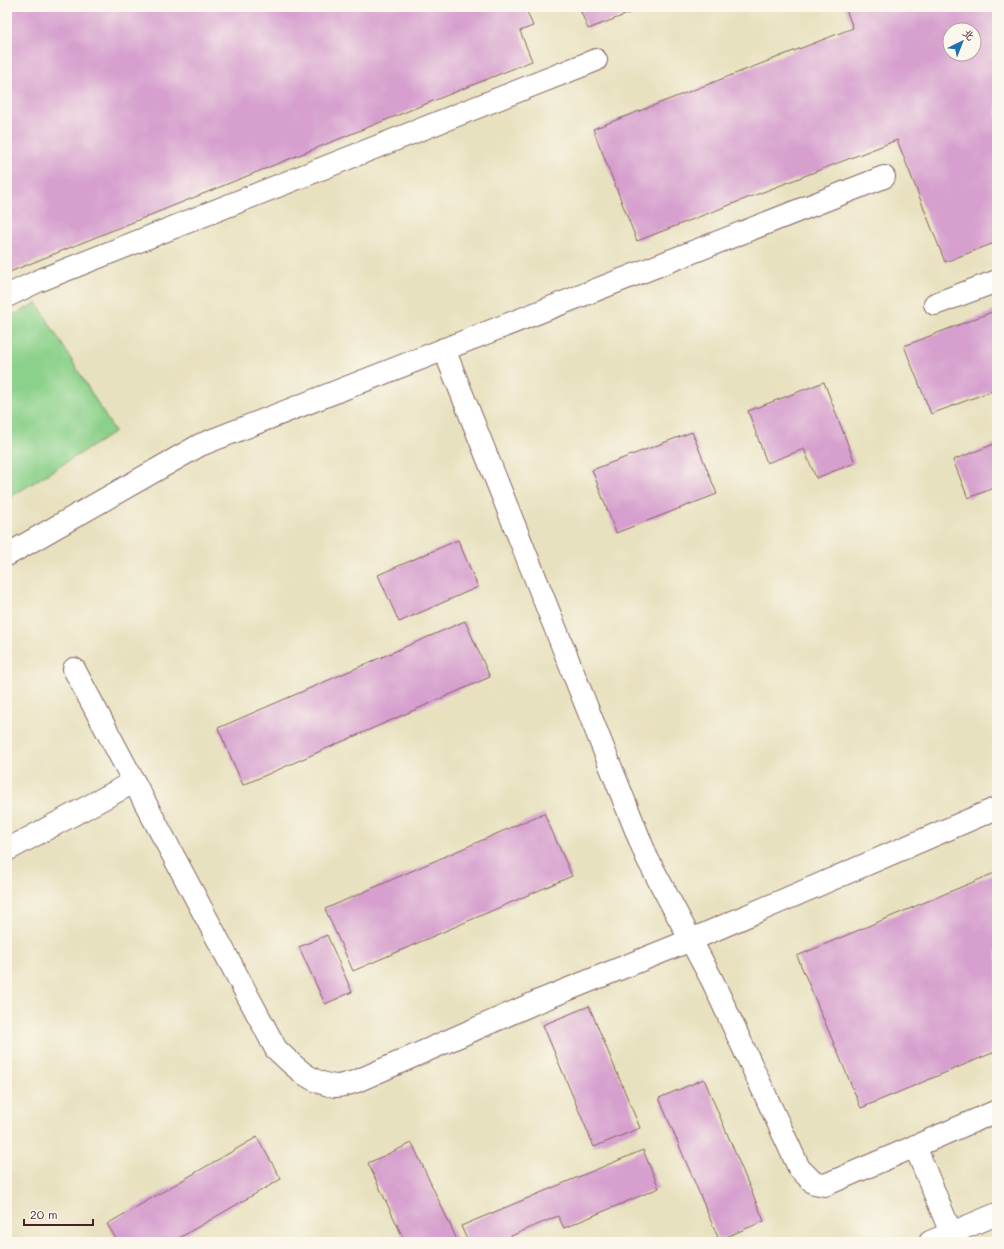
<svg xmlns="http://www.w3.org/2000/svg" width="1004" height="1249" font-family="Mali,'LXGW WenKai TC',sans-serif">
  <rect width="100%" height="100%" fill="#fbf7ec"/>
  <filter id="ink" filterUnits="userSpaceOnUse"><feTurbulence type="fractalNoise" baseFrequency=".025" numOctaves="2"/><feDisplacementMap in="SourceGraphic" scale="8" xChannelSelector="R" yChannelSelector="G"/><feConvolveMatrix kernelMatrix="1 2 1 2 8 2 1 2 1" color-interpolation-filters="sRGB"/></filter>
  <filter id="wash" filterUnits="userSpaceOnUse"><feTurbulence type="fractalNoise" baseFrequency=".012" numOctaves="4" result="noise"/><feDisplacementMap in="SourceGraphic" scale="16" xChannelSelector="R" yChannelSelector="G"/><feGaussianBlur stdDeviation="0.9" result="paint"/><feColorMatrix in="noise" values="0 0 0 0 0 0 0 0 0 0 0 0 0 0 0 0 0 1.4 0 .05"/><feComposite in="paint" operator="in"/></filter>
  <g filter="url(#wash)">
    <rect width="100%" height="100%" fill="#e8e1bf"/>
    <path fill="#8cd18b" stroke="#6b785b" d="M 37,303 L 115,432 L 7,499 L 7,318 Z"/>
    <g id="blocks">
      <g fill="#d69fce" fill-rule="evenodd">
        <path d="M 7,7 L 525,7 L 533,26 L 520,31 L 532,61 L 7,273 Z"/>
        <path d="M 579,7 L 646,7 L 588,29 Z"/>
        <path d="M 845,7 L 997,7 L 997,242 L 945,262 L 897,140 L 637,241 L 593,129 L 853,28 ZM 950,30 L 974,30 L 974,54 L 950,54 Z"/>
        <path d="M 997,310 L 997,389 L 931,414 L 904,346 Z"/>
        <path d="M 824,382 L 855,463 L 816,478 L 804,449 L 767,463 L 748,411 Z"/>
        <path d="M 692,432 L 717,494 L 616,533 L 592,470 Z"/>
        <path d="M 997,443 L 997,487 L 968,498 L 953,460 Z"/>
        <path d="M 458,540 L 478,587 L 399,622 L 378,575 Z"/>
        <path d="M 465,621 L 490,677 L 243,785 L 218,728 Z"/>
        <path d="M 544,813 L 572,876 L 353,971 L 325,909 Z"/>
        <path d="M 997,872 L 997,1051 L 861,1108 L 797,956 Z"/>
        <path d="M 327,935 L 352,992 L 325,1004 L 299,947 Z"/>
        <path d="M 589,1006 L 640,1128 L 594,1147 L 543,1025 Z"/>
        <path d="M 704,1079 L 764,1221 L 719,1240 L 659,1098 Z"/>
        <path d="M 257,1137 L 281,1179 L 172,1242 L 118,1242 L 107,1224 Z"/>
        <path d="M 412,1143 L 458,1242 L 405,1242 L 368,1163 Z"/>
        <path d="M 643,1150 L 659,1188 L 564,1228 L 558,1216 L 497,1242 L 468,1242 L 461,1226 Z"/>
      </g>
    </g>
  </g>
  <g filter="url(#ink)">
    <use href="#blocks" fill-opacity="0" stroke="#81635f" stroke-width="1"/>
    <g fill="none" stroke-linecap="round" stroke-linejoin="round">
      <defs>
        <g id="minor">
          <path d="M 7,296 L 38,281 L 596,60"/>
          <path d="M 935,304 L 997,281"/>
          <path d="M 444,349 L 647,858 L 712,980 L 799,1168 L 814,1183 L 825,1185 L 997,1111"/>
          <path d="M 7,555 L 200,445 L 884,177"/>
          <path d="M 74,669 L 276,1049 C 293,1065 310,1084 336,1086 C 342,1086 351,1083 357,1081 L 539,1001 L 691,940 L 997,808"/>
          <path d="M 7,850 L 134,782"/>
          <path d="M 915,1146 L 951,1233"/>
          <path d="M 930,1242 L 997,1214"/>
        </g>
      </defs>
      <use href="#minor" stroke="#81635f" stroke-width="24"/>
      <use href="#minor" stroke="#fff" stroke-width="22"/>
    </g>
  </g>
  <rect width="1004" height="1249" fill="none" stroke="#fbf7ec" stroke-width="24"/>
  <g transform="translate(962 42) rotate(43)"><circle r="19" fill="#fbf7ec" stroke="#b4a19f"/>
  <path d="M0-3L7 15L0 10L-7 15Z" fill="#1f6fb2"/>
  <text y="-6" font-size="11" font-weight="bold" text-anchor="middle" fill="#4a1f2b">北</text>
  </g>
  <path d="M24 1219v6h69v-6" fill="none" stroke="#4a1f2b" stroke-width="2"/>
  <text x="30" y="1219" font-size="12" fill="#4a1f2b" stroke="#fbf7ec" stroke-width="3" paint-order="stroke">20 m</text>
</svg>
